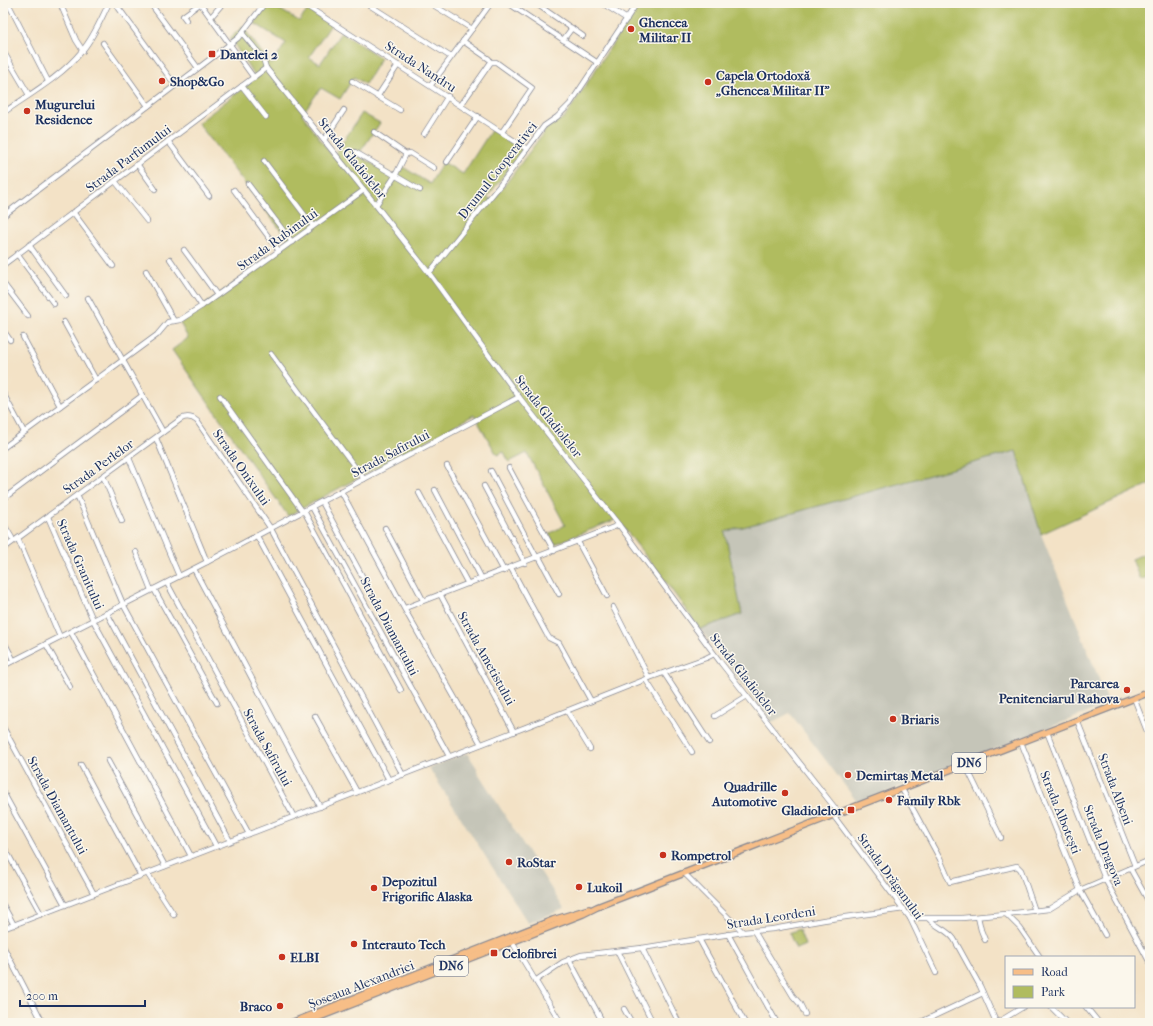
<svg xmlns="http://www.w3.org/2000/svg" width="1153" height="1026" font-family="'IM FELL French Canon',serif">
  <rect width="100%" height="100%" fill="#fbf7ec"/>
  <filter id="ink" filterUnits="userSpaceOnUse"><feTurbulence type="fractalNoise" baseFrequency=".025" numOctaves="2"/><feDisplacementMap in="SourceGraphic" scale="8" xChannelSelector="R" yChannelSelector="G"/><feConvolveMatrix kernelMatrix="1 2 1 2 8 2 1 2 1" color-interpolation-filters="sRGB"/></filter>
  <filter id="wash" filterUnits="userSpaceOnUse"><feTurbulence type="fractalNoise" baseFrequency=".012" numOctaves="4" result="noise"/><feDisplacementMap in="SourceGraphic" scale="16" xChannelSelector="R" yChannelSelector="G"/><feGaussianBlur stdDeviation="0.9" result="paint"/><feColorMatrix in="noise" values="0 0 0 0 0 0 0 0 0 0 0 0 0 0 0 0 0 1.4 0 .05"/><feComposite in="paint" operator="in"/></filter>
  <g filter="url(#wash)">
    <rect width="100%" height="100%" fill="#f3e2c6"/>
    <g fill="#c5c5b8">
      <path d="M 1016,451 L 1041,534 L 1109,704 L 858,803 L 790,713 L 772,722 L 700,629 L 742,614 L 725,532 Z"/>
      <path d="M 467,753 L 477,768 L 477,771 L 564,909 L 528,923 L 429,768 Z"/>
    </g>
    <g fill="#b0bc5e" stroke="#66765e">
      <path d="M 269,3 L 299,21 L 308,10 L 331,25 L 309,57 L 320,64 L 341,32 L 381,58 L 365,84 L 354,77 L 340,99 L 321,88 L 302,114 L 333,157 L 362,113 L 380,123 L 358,155 L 396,178 L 403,167 L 430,184 L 443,162 L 463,174 L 492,129 L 524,150 L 487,197 L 493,201 L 547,128 L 565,117 L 639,3 L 1150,3 L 1150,484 L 1041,534 L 1016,451 L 725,532 L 742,614 L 700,629 L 665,581 L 617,519 L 555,544 L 549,534 L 565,525 L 527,453 L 509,462 L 504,452 L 497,455 L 474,415 L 288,516 L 172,350 L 188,338 L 180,323 L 290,242 L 198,123 L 256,78 L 230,38 L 243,27 L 271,65 L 286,43 L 254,23 Z"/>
      <path d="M 1146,553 L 1150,563 L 1150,576 L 1140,580 L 1132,559 Z"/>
      <path d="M 799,929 L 805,945 L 796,949 L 789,933 Z"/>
    </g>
  </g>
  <g filter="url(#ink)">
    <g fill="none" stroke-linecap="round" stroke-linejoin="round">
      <defs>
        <g id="minor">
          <path d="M 8,3 L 48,81"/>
          <path d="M 60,3 L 76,40 L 83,51"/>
          <path d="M 115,3 L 175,85"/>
          <path d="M 150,3 L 198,68"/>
          <path d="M 200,3 L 254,78"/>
          <path d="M 302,3 L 527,149"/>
          <path d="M 366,3 L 451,57"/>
          <path d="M 430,3 L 472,29"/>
          <path d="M 508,3 L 598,63"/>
          <path d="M 602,3 L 627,19"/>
          <path d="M 538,5 L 583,36"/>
          <path d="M 211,17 L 223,3"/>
          <path d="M 186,20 L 183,16 L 201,3"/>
          <path d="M 242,33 L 263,58 L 266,68 L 364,190 L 429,273 L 519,397 L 619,525 L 721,663 L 839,813"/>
          <path d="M 563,40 L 572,28"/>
          <path d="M 463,41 L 489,59"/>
          <path d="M 103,43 L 148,106"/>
          <path d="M 3,51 L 29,95"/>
          <path d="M 352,81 L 400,110"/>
          <path d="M 431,85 L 491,3"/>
          <path d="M 242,86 L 266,117"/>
          <path d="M 377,97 L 398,65"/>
          <path d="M 461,105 L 491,62 L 496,62 L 532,88 L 502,132"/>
          <path d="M 3,113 C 30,94 61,77 82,51 C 94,37 101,19 109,3"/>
          <path d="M 374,132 L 406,154 L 395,176 L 376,205"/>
          <path d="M 424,134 L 448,96"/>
          <path d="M 324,140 L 344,110"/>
          <path d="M 168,141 L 209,196"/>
          <path d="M 355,152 L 420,190"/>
          <path d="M 406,154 L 410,153 L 434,168"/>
          <path d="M 264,161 L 313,226"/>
          <path d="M 447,162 L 478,116"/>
          <path d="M 137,164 L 155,189"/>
          <path d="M 115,181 L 147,221"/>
          <path d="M 248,184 L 292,242"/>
          <path d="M 234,190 L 279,251"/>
          <path d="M 73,212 L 113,266"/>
          <path d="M 3,216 L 238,38 L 265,3"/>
          <path d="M 29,245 L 66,296"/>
          <path d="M 184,250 L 217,295"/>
          <path d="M 17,254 L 54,304"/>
          <path d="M 170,259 L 202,306"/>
          <path d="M 3,265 L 266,68"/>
          <path d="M 146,271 L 174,321"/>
          <path d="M 429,273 L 501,184 L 544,126 L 557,117 L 570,104 L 637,3"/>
          <path d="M 3,283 L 28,316"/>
          <path d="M 88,298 L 163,432"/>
          <path d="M 64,322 L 96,380"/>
          <path d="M 3,330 L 10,340"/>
          <path d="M 23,337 L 60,406"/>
          <path d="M 271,354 L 364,479"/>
          <path d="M 3,393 L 24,432"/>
          <path d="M 220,396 L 303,512"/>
          <path d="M 156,438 L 207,562"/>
          <path d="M 3,448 L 157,335 L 168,322 L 180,320 L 202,306 L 364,190"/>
          <path d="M 129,458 L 179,576"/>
          <path d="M 447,466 L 504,571"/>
          <path d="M 509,468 L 554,551"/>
          <path d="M 491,471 L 537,558"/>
          <path d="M 103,476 L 122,521"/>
          <path d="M 484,486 L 525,563"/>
          <path d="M 435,490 L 482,579"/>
          <path d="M 341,491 L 405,610 L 481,744"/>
          <path d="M 419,493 L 468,584"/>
          <path d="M 77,495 L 123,604 L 249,834"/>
          <path d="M 3,499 L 143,395"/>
          <path d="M 322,502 L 367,585"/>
          <path d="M 312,507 L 449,756"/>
          <path d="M 304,511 L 401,690"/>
          <path d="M 48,517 L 93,620 L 216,846"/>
          <path d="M 3,523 L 12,538"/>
          <path d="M 385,528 L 423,600"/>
          <path d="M 257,536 L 389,780"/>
          <path d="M 18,539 L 60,637"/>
          <path d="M 578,542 L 607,596"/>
          <path d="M 3,549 L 181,419 C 187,416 192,417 197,421 L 271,529 L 403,775"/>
          <path d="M 136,552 L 151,590"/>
          <path d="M 539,557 L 559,594"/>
          <path d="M 511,568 L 546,633 L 549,638 L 559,643 L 591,701"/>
          <path d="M 194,569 L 320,807"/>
          <path d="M 167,583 L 294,817"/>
          <path d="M 154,589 L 217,703"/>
          <path d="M 440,594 L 514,732"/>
          <path d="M 613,607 L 649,678"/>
          <path d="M 405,608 L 619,525"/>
          <path d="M 107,613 L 230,841"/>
          <path d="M 71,632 L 191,856"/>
          <path d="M 3,640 L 14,661"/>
          <path d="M 46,644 L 70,687"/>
          <path d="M 3,666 L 207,562 L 519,397"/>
          <path d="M 664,673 L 709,742"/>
          <path d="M 646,680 L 692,752"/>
          <path d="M 1134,698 L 1150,739"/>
          <path d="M 567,711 L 590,749"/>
          <path d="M 315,716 L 357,792"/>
          <path d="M 715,716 L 747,696"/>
          <path d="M 1077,720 L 1135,866"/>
          <path d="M 3,727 L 94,894"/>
          <path d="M 1047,732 L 1105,879 L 1150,963"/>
          <path d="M 1021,742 L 1080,890 L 1105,935"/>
          <path d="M 108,761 L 165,866"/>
          <path d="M 965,764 L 1001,838"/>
          <path d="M 81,765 L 141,876"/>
          <path d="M 902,789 L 940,859 L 950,882 L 1017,866 L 1021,870 L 1035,911"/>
          <path d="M 3,792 L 65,905"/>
          <path d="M 833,815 L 910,918 L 936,973"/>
          <path d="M 3,845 L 41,914"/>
          <path d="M 1130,868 L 1150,904"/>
          <path d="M 147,873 L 174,915"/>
          <path d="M 684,873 L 743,932"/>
          <path d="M 3,905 L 14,925"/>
          <path d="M 1006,914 L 1020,928 L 1040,957"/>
          <path d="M 978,917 L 981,930 L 985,940"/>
          <path d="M 910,918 L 962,918 L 1006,914 L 1049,909 L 1080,890 L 1150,860"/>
          <path d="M 929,919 C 936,927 948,930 954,939 L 980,986 L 996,1022 L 1000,1021 L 1023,1007"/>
          <path d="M 3,929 L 526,727 L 649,678 L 706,658 L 714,654"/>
          <path d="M 754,931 L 793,996 L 800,1004 L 805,1014"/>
          <path d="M 728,934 L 777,1023"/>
          <path d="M 699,939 L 745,1023"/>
          <path d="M 512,942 L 561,1023"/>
          <path d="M 3,946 L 43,1023"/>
          <path d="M 642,948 L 679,1023"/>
          <path d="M 617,951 L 653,1023"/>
          <path d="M 569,959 L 603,1023"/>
          <path d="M 535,981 L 563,962 L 581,955 L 642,948 L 743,932 L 773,929 L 824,920 L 904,909"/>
          <path d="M 1051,1007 L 1067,1023"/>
          <path d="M 1086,1007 L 1099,1023"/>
          <path d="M 624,1009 L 632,1023"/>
          <path d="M 919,1023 L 983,993"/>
        </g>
        <g id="major">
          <path d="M 291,1023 L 553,920 L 589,909"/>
          <path d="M 304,1023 L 583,914 L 597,907 L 1150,692"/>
        </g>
      </defs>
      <use href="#minor" stroke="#878892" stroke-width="6"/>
      <use href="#major" stroke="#878892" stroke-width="8"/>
      <use href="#minor" stroke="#fff" stroke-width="4.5"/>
      <use href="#major" stroke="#f7be87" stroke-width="5.5"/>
    </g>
  </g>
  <g fill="#c8321e" stroke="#fbf7ec" stroke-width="1.5">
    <circle cx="631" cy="29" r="4"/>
    <rect x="208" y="50" width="8" height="8" rx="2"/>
    <circle cx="162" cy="81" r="4"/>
    <circle cx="708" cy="82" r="4"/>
    <circle cx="27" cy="111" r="4"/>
    <circle cx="1127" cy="690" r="4"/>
    <circle cx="893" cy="719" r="4"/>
    <circle cx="848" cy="775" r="4"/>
    <circle cx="785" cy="793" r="4"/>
    <circle cx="889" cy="800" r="4"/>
    <rect x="847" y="806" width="8" height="8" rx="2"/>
    <circle cx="663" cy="855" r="4"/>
    <circle cx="509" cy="862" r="4"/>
    <circle cx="579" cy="887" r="4"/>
    <circle cx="374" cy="888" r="4"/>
    <circle cx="354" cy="944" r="4"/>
    <rect x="490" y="949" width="8" height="8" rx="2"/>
    <circle cx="282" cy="957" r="4"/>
    <circle cx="280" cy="1006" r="4"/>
  </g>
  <g text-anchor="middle" stroke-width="3" stroke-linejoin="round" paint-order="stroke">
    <g fill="#fbf7ec" stroke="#5e6b89" stroke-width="1">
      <rect x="952" y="753" width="34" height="20" rx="3"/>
      <rect x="434" y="956" width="34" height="20" rx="3"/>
    </g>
    <g font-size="12" font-weight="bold" fill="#1b2f5e">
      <text x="969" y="767">DN6</text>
      <text x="451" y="970">DN6</text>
    </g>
    <g font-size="13" font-weight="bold" fill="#1b2f5e" stroke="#fbf7ec" text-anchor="start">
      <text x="639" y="27">Ghencea<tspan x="639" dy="15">Militar II</tspan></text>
      <text x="220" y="59">Dantelei 2</text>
      <text x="716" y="80">Capela Ortodoxă<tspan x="716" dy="15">„Ghencea Militar II”</tspan></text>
      <text x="170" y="86">Shop&amp;Go</text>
      <text x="35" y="109">Mugurelui<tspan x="35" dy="15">Residence</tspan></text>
      <text x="1119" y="688" text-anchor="end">Parcarea<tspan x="1119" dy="15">Penitenciarul Rahova</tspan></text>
      <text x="901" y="724">Briaris</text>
      <text x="856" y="780">Demirtaș Metal</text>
      <text x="777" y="791" text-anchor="end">Quadrille<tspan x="777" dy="15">Automotive</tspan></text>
      <text x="897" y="805">Family Rbk</text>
      <text x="843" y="815" text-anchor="end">Gladiolelor</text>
      <text x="671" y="860">Rompetrol</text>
      <text x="517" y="867">RoStar</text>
      <text x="382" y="886">Depozitul<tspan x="382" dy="15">Frigorific Alaska</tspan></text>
      <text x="587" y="892">Lukoil</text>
      <text x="362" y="949">Interauto Tech</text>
      <text x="502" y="958">Celofibrei</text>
      <text x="290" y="962">ELBI</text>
      <text x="272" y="1011" text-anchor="end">Braco</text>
    </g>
    <g font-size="13" fill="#1b2f5e" stroke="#fbf7ec">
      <text transform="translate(421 66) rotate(33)" y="5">Strada Nandru</text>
      <text transform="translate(128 158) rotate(-37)" y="5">Strada Parfumului</text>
      <text transform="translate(353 158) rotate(51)" y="5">Strada Gladiolelor</text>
      <text transform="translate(497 170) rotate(-52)" y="5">Drumul Cooperativei</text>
      <text transform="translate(277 239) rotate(-36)" y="5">Strada Rubinului</text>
      <text transform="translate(549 416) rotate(52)" y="5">Strada Gladiolelor</text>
      <text transform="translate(390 453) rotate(-28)" y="5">Strada Safirului</text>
      <text transform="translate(98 466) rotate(-36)" y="5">Strada Perlelor</text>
      <text transform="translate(242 467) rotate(55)" y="5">Strada Onixului</text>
      <text transform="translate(81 564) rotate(66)" y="5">Strada Granitului</text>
      <text transform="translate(390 626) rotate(62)" y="5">Strada Diamantului</text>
      <text transform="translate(487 658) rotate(61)" y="5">Strada Ametistului</text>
      <text transform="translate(744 674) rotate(52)" y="5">Strada Gladiolelor</text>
      <text transform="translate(268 747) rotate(61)" y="5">Strada Safirului</text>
      <text transform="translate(1116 789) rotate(69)" y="5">Strada Albeni</text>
      <text transform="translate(58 805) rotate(61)" y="5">Strada Diamantului</text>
      <text transform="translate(1061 812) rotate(68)" y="5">Strada Albotești</text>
      <text transform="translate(1104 845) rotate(68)" y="5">Strada Dragova</text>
      <text transform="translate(891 876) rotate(54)" y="5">Strada Drăganului</text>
      <text transform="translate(771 917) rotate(-9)" y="5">Strada Leordeni</text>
      <text transform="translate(361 984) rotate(-21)" y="5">Șoseaua Alexandriei</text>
    </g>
  </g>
  <rect width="1153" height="1026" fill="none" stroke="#fbf7ec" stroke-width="16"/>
  <rect x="1005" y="956" width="130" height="52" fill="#fbf7ec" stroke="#a1a7b3"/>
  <rect x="1013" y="969" width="20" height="6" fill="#f7be87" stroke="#a1a7b3"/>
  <text x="1041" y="976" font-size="12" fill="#1b2f5e">Road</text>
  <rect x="1013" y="986" width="20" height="12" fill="#b0bc5e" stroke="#a1a7b3"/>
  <text x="1041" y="996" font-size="12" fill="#1b2f5e">Park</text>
  <path d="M20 1000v6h125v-6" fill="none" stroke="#1b2f5e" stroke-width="2"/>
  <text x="26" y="1000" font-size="12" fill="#1b2f5e" stroke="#fbf7ec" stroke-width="3" paint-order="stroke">200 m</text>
</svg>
